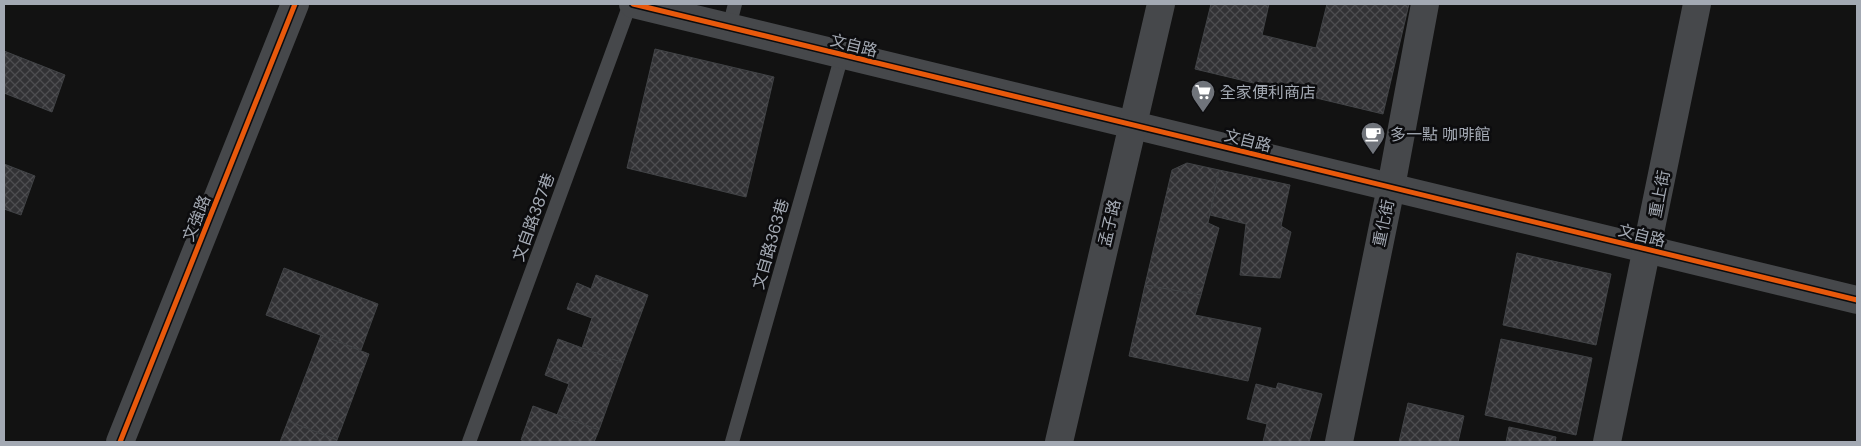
<svg xmlns="http://www.w3.org/2000/svg" width="1861" height="446" font-family="Poppins,'Noto Sans TC',sans-serif">
  <defs>
    <pattern id="building-cross-hatch" width="8" height="8" patternUnits="userSpaceOnUse" patternTransform="scale(1.25)"><rect width="8" height="8" fill="#323235"/><path d="M0 0l8 8M0 8l8-8" fill="none" stroke="#4d4d50"/></pattern>
  </defs>
  <rect width="100%" height="100%" fill="#121212"/>
  <g fill="url(#building-cross-hatch)" stroke="#414346">
    <path d="M 1211,4 L 1269,4 L 1262,35 L 1316,48 L 1327,4 L 1409,4 L 1383,114 L 1195,69 Z"/>
    <path d="M 655,49 L 774,77 L 746,197 L 627,168 Z"/>
    <path d="M 4,51 L 65,75 L 52,112 L 4,93 Z"/>
    <path d="M 1187,163 L 1219,170 L 1208,223 L 1219,228 L 1201,295 L 1145,285 L 1172,170 Z"/>
    <path d="M 4,164 L 35,176 L 21,215 L 4,209 Z"/>
    <path d="M 1219,170 L 1290,185 L 1281,226 L 1291,232 L 1280,278 L 1240,275 L 1246,224 L 1210,215 Z"/>
    <path d="M 1517,253 L 1611,274 L 1596,345 L 1503,325 Z"/>
    <path d="M 284,268 L 378,304 L 361,350 L 266,315 Z"/>
    <path d="M 596,275 L 648,295 L 623,363 L 582,348 L 592,318 L 567,309 L 577,283 L 591,289 Z"/>
    <path d="M 1145,285 L 1201,295 L 1195,315 L 1261,328 L 1248,381 L 1129,356 Z"/>
    <path d="M 321,335 L 369,354 L 337,440 L 288,421 Z"/>
    <path d="M 558,339 L 623,363 L 599,430 L 557,415 L 569,384 L 545,375 Z"/>
    <path d="M 1501,339 L 1592,358 L 1576,435 L 1485,415 Z"/>
    <path d="M 1278,383 L 1322,394 L 1309,442 L 1263,442 L 1267,424 L 1247,419 L 1256,384 L 1276,389 Z"/>
    <path d="M 1408,403 L 1464,416 L 1458,442 L 1399,442 Z"/>
    <path d="M 533,406 L 599,430 L 594,442 L 527,442 L 521,440 Z"/>
    <path d="M 288,421 L 337,440 L 336,442 L 280,442 Z"/>
    <path d="M 1509,427 L 1556,437 L 1555,442 L 1506,442 Z"/>
  </g>
  <g fill="none" stroke-linecap="round" stroke-linejoin="round">
    <g stroke="#46484b" stroke-width="14">
      <path d="M 729,27 L 735,4"/>
      <path d="M 469,442 L 630,4"/>
      <path d="M 732,442 L 842,55"/>
    </g>
    <g stroke="#46484b" stroke-width="28">
      <path d="M 633,4 L 1857,300"/>
      <path d="M 120,442 L 295,4"/>
      <path d="M 1059,442 L 1161,4"/>
      <path d="M 1339,442 L 1391,187 L 1425,4"/>
      <path d="M 1607,442 L 1697,4"/>
    </g>
    <defs>
      <g id="cycleway">
        <path d="M 633,4 L 1857,300"/>
        <path d="M 120,442 L 295,4"/>
      </g>
    </defs>
    <use href="#cycleway" stroke="#0c0c0e" stroke-width="8"/>
    <use href="#cycleway" stroke="#e8590c" stroke-width="5"/>
  </g>
  <defs>
    <symbol id="supermarket-pin" viewBox="-11 -11 22 30"><path d="M0 17L-7.5 6A9.5 9.5 0 1 1 7.5 6Z" fill="#70747b" stroke="#0c0c0e"/><path d="M-6-5.5h2.5l.6 2H6L4.5 2H-2.5L-4.4-4H-6ZM-1.5 3.2a1.3 1.3 0 1 0 .1 0ZM3 3.2a1.3 1.3 0 1 0 .1 0Z" fill="#fff"/></symbol>
    <symbol id="cafe-pin" viewBox="-11 -11 22 30"><path d="M0 17L-7.5 6A9.5 9.5 0 1 1 7.5 6Z" fill="#70747b" stroke="#0c0c0e"/><path d="M-5.5-4.5H6V0H3Q3 3.5 0 3.5H-2.5Q-5.5 3.5-5.5 0ZM3-3.2v2h1.7v-2ZM-6 4.5H4V6H-6Z" fill="#fff"/></symbol>
  </defs>
  <g fill-rule="evenodd">
    <use href="#supermarket-pin" x="1189" y="78" width="28" height="38"/>
    <use href="#cafe-pin" x="1359" y="120" width="28" height="38"/>
  </g>
  <g text-anchor="middle" stroke-width="5" stroke-linejoin="round" paint-order="stroke">
    <g font-size="16" fill="#a3a9b3" stroke="#0c0c0e">
      <text transform="translate(854 45) rotate(14)" y="6">文自路</text>
      <text transform="translate(1248 140) rotate(14)" y="6">文自路</text>
      <text transform="translate(1659 194) rotate(-79)" y="6">重上街</text>
      <text transform="translate(533 217) rotate(-70)" y="6">文自路387巷</text>
      <text transform="translate(196 218) rotate(-68)" y="6">文強路</text>
      <text transform="translate(1109 223) rotate(-77)" y="6">孟子路</text>
      <text transform="translate(1383 223) rotate(-78)" y="6">重化街</text>
      <text transform="translate(1642 235) rotate(14)" y="6">文自路</text>
      <text transform="translate(770 244) rotate(-74)" y="6">文自路363巷</text>
    </g>
    <g font-size="16" fill="#a3a9b3" stroke="#0c0c0e" text-anchor="start">
      <text x="1220" y="98">全家便利商店</text>
      <text x="1390" y="140">多一點 咖啡館</text>
    </g>
  </g>
  <rect width="1861" height="446" fill="none" stroke="#a3a9b3" stroke-width="10"/>
</svg>
